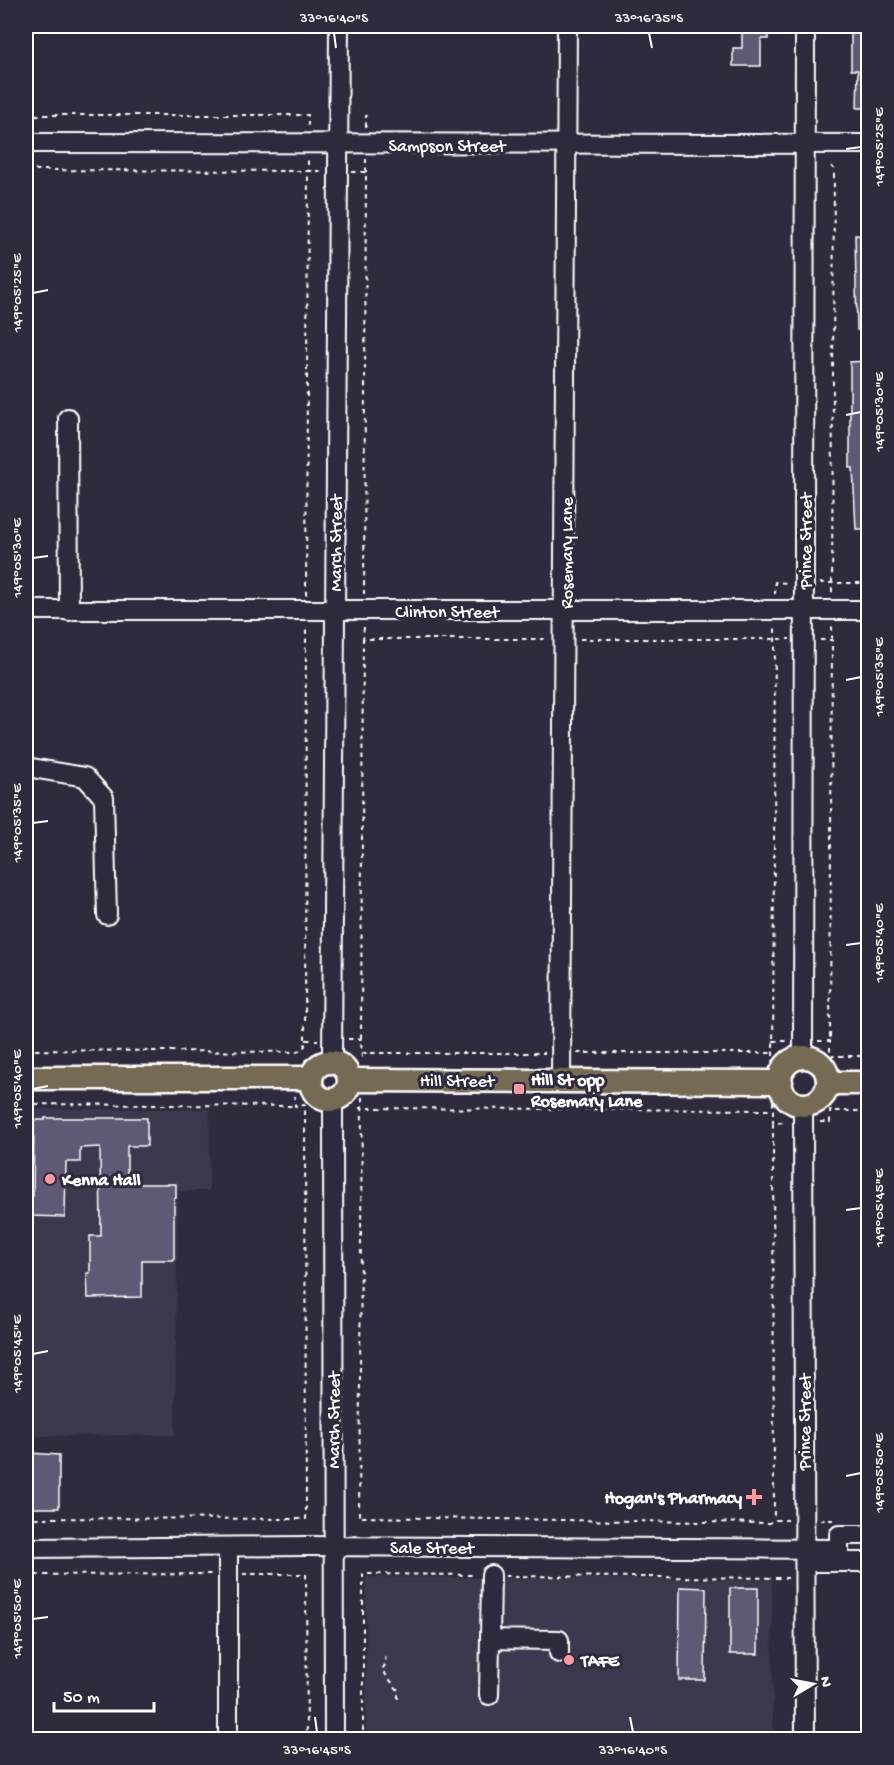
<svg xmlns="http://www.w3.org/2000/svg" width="894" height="1765" font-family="'Gochi Hand',sans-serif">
  <rect width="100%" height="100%" fill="#2f2a3d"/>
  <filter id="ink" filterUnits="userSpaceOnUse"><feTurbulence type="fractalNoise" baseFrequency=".0167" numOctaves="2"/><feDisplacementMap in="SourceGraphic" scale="12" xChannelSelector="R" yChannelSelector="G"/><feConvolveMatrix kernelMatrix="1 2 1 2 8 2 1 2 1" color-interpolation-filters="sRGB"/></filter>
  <g filter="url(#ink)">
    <g fill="#3e384e">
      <path d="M 31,1109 L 210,1109 L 209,1191 L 178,1191 L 175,1435 L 26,1436 L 26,1242 L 30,1242 Z"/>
      <path d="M 366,1577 L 772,1580 L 773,1739 L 366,1739 Z"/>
    </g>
    <g fill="#605875" stroke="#fff" stroke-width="1.5">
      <path d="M 742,26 L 768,26 L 768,39 L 761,39 L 761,66 L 733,66 L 733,48 L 742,48 Z"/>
      <path d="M 851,26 L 868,26 L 868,108 L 857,108 L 858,70 L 851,70 Z"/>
      <path d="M 855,235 L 868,236 L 868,330 L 857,330 Z"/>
      <path d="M 868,361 L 868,529 L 856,529 L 853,468 L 850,468 L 850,362 Z"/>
      <path d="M 45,1118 L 147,1118 L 147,1146 L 127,1146 L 127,1184 L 176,1184 L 176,1198 L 174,1198 L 174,1260 L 142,1260 L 142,1297 L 88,1298 L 87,1273 L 90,1273 L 90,1236 L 101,1236 L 100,1147 L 80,1148 L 80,1162 L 66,1162 L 65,1217 L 30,1216 L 31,1196 L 33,1196 L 34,1120 L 45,1120 Z"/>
      <path d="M 29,1453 L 59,1455 L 59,1508 L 28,1508 Z"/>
      <path d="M 680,1587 L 706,1588 L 705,1680 L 679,1680 Z"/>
      <rect x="730" y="1588" width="28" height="66"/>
    </g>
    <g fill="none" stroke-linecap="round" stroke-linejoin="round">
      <defs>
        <g id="minor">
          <path d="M 26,143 L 868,144"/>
          <path d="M 68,418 L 69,611"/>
          <path d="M 26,610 L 868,610"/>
          <path d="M 26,767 L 85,777 L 104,798 L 107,915"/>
          <path d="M 803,1057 L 805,26"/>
          <path d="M 332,1061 L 339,26"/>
          <path d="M 561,1080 L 567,26"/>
          <path d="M 333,1100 L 334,1740"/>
          <path d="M 803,1105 L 805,1740"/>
          <path d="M 26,1548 L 306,1546 L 839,1549"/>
          <path d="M 228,1548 L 228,1740"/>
          <path d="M 839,1560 L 839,1535 L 868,1535"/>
          <path d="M 805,1562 L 868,1562"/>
          <path d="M 491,1575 L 490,1639 L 559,1640 L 559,1653"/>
          <path d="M 489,1695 L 490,1639"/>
        </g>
        <g id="major">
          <circle cx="804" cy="1081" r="24"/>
          <circle cx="330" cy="1081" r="19"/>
          <path d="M 26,1078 L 311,1078"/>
          <path d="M 350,1080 L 781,1082"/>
          <path d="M 828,1083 L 868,1083"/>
        </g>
      </defs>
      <use href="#minor" stroke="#fff" stroke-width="22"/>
      <use href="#major" stroke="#fff" stroke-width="27"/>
      <g stroke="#fff" stroke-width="2" stroke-dasharray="4.5 4.5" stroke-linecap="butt">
        <path d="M 26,115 L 308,115 L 308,126"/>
        <path d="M 366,127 L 366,115"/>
        <path d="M 831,166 L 834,169 L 832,594"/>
        <path d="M 26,170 L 308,171 L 308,159"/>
        <path d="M 352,172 L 366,172 L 364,594"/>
        <path d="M 366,172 L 366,159"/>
        <path d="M 820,583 L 868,583"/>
        <path d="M 775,594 L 775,582 L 787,583"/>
        <path d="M 306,595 L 308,171 L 323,171"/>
        <path d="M 364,627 L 363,639 L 547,639"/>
        <path d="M 580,639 L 790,639"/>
        <path d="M 820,640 L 832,640 L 830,1041"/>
        <path d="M 832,640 L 832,626"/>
        <path d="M 361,1038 L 363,639"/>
        <path d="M 348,1039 L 361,1039 L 362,1062"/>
        <path d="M 306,1040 L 318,1040"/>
        <path d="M 773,1041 L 788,1041"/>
        <path d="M 818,1041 L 830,1041 L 830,1056 L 868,1056"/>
        <path d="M 26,1050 L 297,1052 L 305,1046 L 306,625"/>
        <path d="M 362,1053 L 545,1053"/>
        <path d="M 577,1053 L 773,1053"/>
        <path d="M 773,1065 L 775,627"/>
        <path d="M 362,1097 L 359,1517 L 769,1523 L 774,1520 L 788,1520"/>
        <path d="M 773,1101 L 773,1110"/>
        <path d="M 26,1104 L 295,1106"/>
        <path d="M 359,1108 L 773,1110 L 773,1123 L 787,1122"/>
        <path d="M 820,1122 L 830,1122 L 830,1111 L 868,1111"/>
        <path d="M 773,1124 L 774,1520"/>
        <path d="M 26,1518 L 306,1519 L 305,1105 L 295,1106 L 295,1096"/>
        <path d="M 820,1520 L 833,1520"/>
        <path d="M 243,1574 L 306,1574 L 307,1740"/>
        <path d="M 26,1575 L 213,1574"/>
        <path d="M 505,1576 L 788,1578"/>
        <path d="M 385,1656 L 386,1663 L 382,1670 L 398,1690 L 398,1699"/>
        <path d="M 363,1740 L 363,1574 L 476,1575"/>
      </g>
      <use href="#minor" stroke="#2f2a3d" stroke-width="18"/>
      <use href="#major" stroke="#766a55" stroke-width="22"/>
    </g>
  </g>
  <path fill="none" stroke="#fff" stroke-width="2" d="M 334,33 L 336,48M 649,33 L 652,48M 846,149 L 861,147M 33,293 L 48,290M 846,415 L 861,412M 33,558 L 48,556M 846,680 L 861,677M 33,823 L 48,821M 846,945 L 861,943M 33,1089 L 48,1086M 846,1210 L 861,1208M 33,1354 L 48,1351M 846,1476 L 861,1473M 33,1619 L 48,1617M 315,1717 L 317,1732M 630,1717 L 633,1732"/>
  <g fill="#ff9aa2" stroke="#2f2a3d" stroke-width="2">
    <rect x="513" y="1083" width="12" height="12" rx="3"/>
    <circle cx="50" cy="1179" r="6"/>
    <path d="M751 1488h6v6h6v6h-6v6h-6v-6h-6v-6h6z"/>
    <circle cx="569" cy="1660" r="6"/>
  </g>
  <g text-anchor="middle" stroke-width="6" stroke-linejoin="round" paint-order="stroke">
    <g font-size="18" fill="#fff" stroke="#2f2a3d">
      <text x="447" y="151">Sampson Street</text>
      <text transform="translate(805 541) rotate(-90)" y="6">Prince Street</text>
      <text transform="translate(335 543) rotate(-90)" y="6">March Street</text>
      <text transform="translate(566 553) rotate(-90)" y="6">Rosemary Lane</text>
      <text x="447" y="617">Clinton Street</text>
      <text x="457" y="1086">Hill Street</text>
      <text transform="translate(333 1420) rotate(-90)" y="6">March Street</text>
      <text transform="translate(804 1422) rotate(-90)" y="6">Prince Street</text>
      <text x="432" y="1553">Sale Street</text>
    </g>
    <g font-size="18" font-weight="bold" fill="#fff" stroke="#2f2a3d" text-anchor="start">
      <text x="531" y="1085">Hill St opp<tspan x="531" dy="21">Rosemary Lane</tspan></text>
      <text x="62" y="1185">Kenna Hall</text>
      <text x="742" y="1503" text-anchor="end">Hogan's Pharmacy</text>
      <text x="581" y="1666">TAFE</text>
    </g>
  </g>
  <rect width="894" height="1765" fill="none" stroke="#2f2a3d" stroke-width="66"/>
  <g transform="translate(813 1684) rotate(80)" stroke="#2f2a3d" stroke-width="4.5" paint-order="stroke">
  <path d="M0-4.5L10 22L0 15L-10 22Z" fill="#ffffff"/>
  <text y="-9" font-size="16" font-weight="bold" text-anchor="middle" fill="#ffffff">N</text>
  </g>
  <path d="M54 1702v9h100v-9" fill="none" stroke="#ffffff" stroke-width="3"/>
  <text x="63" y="1702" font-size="18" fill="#ffffff" stroke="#2f2a3d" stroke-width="4.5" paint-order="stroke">50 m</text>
  <rect x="33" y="33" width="828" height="1699" fill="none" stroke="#fff" stroke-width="2"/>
  <g font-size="15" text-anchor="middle" fill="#fff">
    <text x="334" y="22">33°16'40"S</text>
    <text x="649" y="22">33°16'35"S</text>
    <text transform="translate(878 147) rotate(-90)" y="5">149°05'25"E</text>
    <text transform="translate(16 293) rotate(-90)" y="5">149°05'25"E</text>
    <text transform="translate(878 412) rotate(-90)" y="5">149°05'30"E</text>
    <text transform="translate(16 558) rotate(-90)" y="5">149°05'30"E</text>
    <text transform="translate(878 677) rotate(-90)" y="5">149°05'35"E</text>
    <text transform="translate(16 823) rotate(-90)" y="5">149°05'35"E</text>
    <text transform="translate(878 943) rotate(-90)" y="5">149°05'40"E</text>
    <text transform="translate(16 1089) rotate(-90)" y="5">149°05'40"E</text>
    <text transform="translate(878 1208) rotate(-90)" y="5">149°05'45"E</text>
    <text transform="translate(16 1354) rotate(-90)" y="5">149°05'45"E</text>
    <text transform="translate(878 1473) rotate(-90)" y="5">149°05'50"E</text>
    <text transform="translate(16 1619) rotate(-90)" y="5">149°05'50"E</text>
    <text x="317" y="1754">33°16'45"S</text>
    <text x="633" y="1754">33°16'40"S</text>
  </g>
</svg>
